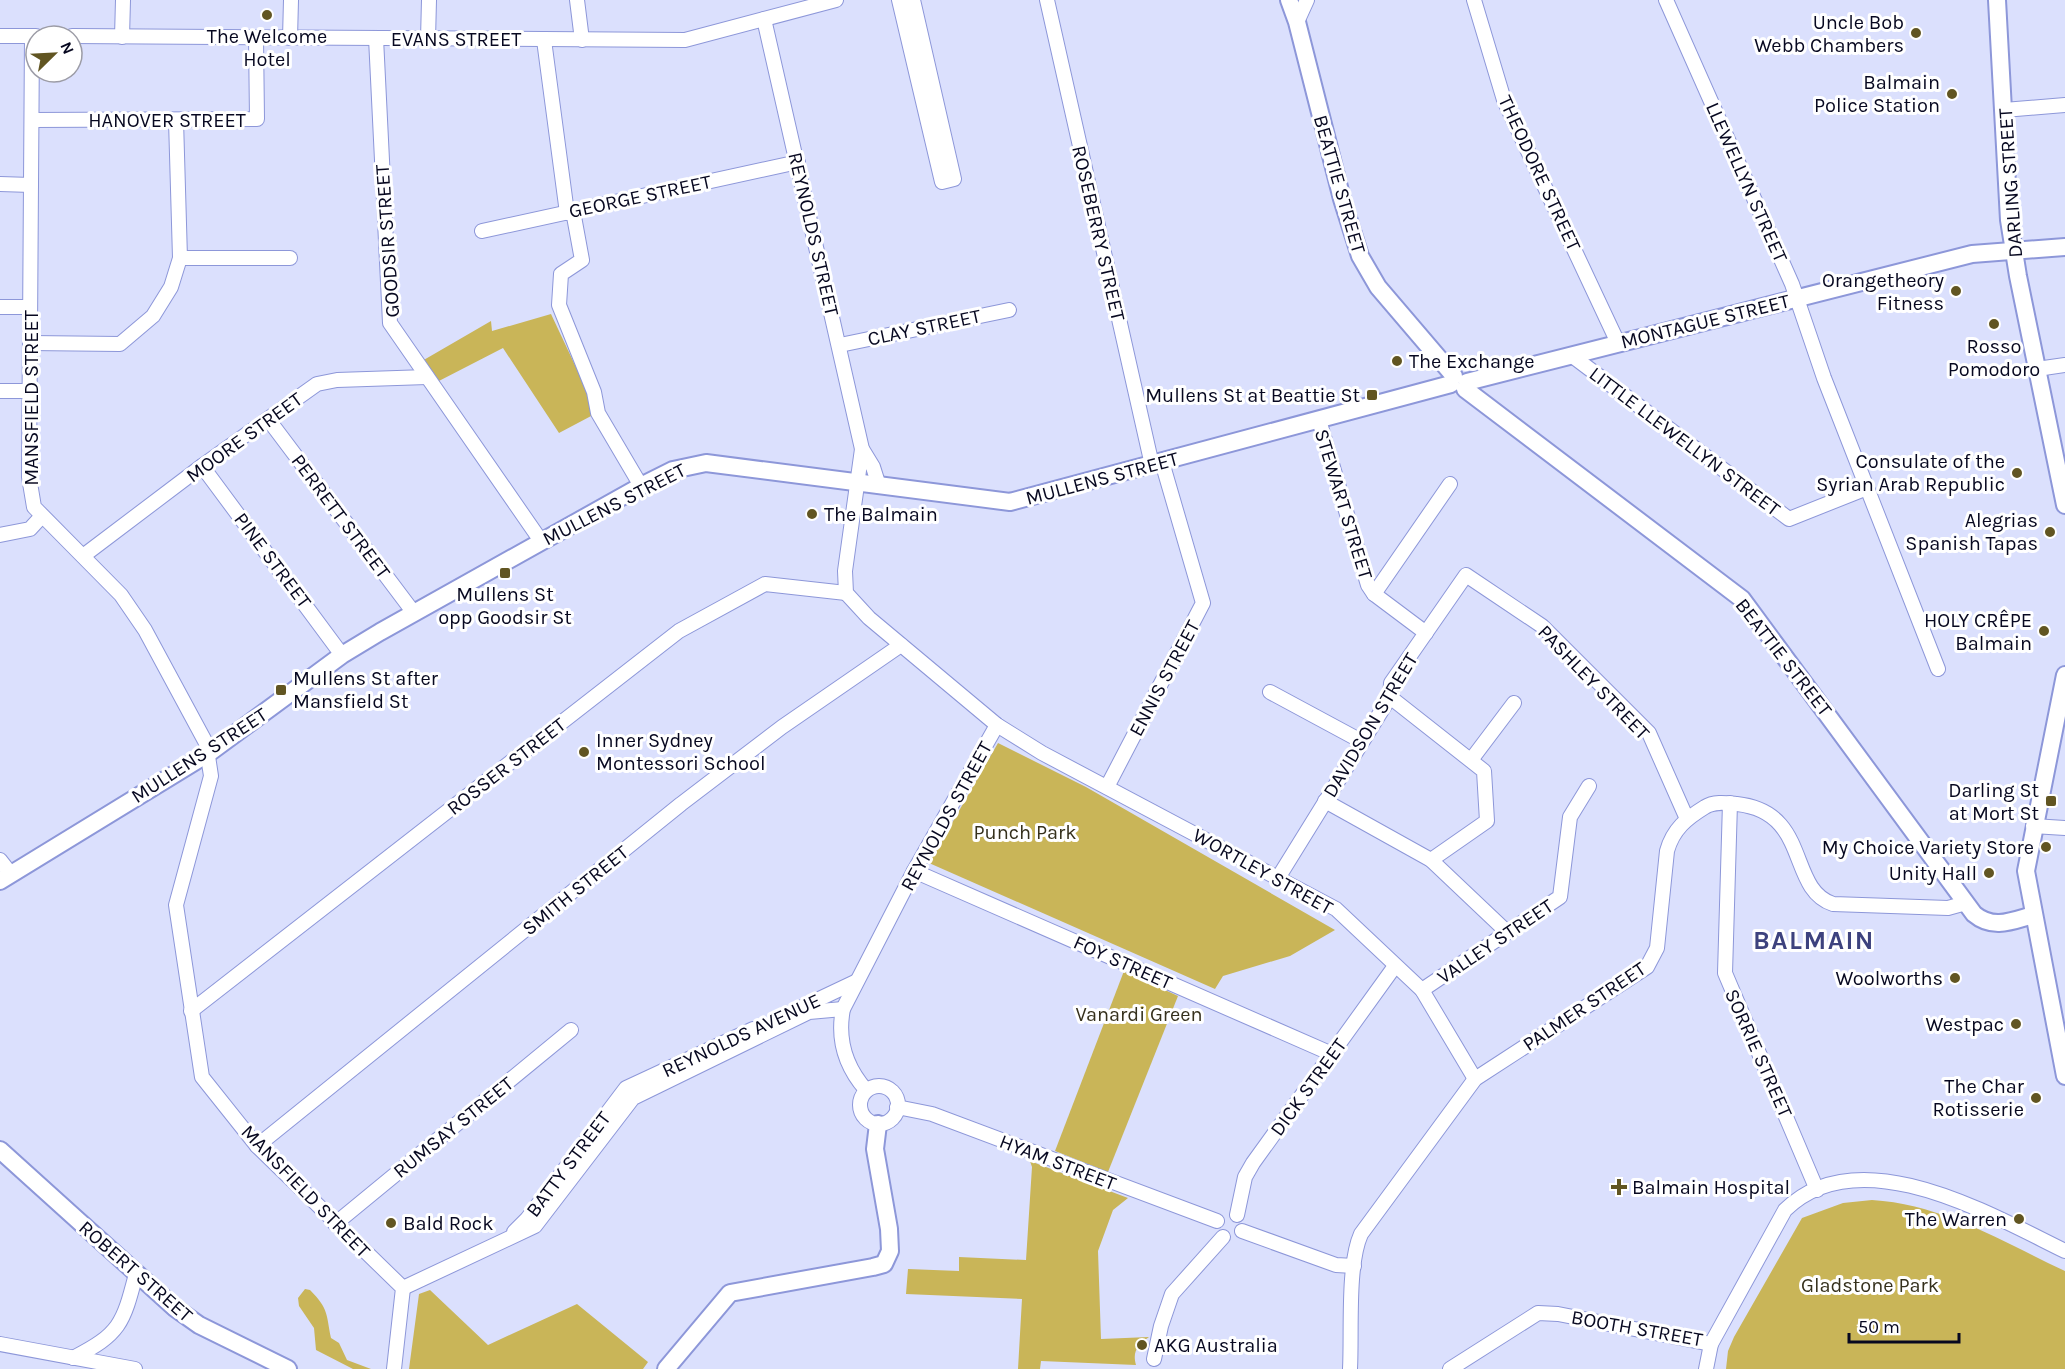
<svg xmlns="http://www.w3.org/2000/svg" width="2065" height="1369" font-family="Karla,sans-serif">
  <rect width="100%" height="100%" fill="#dbe0fd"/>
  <g fill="#c9b558">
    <path d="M 551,314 L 590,397 L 593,415 L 559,433 L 503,348 L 435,383 L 422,361 L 491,321 L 492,331 Z"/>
    <path d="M 998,743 L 1086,787 L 1335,930 L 1290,956 L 1223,976 L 1215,989 L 929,863 Z"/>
    <path d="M 1124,971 L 1178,996 L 1108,1172 L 1055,1151 Z"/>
    <path d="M 1030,1161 L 1128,1198 L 1113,1210 L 1098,1251 L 1101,1339 L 1149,1337 C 1138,1345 1132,1351 1136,1365 L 1041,1361 L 1040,1369 L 1018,1369 L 1022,1299 L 906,1294 L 908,1269 L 959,1271 L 959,1257 L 1026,1260 L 1032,1167 Z"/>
    <path d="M 1872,1200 C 1942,1204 2003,1242 2065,1271 L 2065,1369 L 1726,1369 L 1728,1351 L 1734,1337 L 1802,1218 L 1843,1203 Z"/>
    <path d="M 305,1289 L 310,1290 C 329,1309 326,1314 331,1338 L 339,1343 L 347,1360 L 371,1369 L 353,1369 L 316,1350 L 314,1328 L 299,1306 L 298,1298 Z"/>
    <path d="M 430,1290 L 488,1345 L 577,1304 L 648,1362 L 643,1369 L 409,1369 L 419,1294 Z"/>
  </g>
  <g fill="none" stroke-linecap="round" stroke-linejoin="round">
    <defs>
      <g id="minor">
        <path d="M 577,0 L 582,40"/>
        <path d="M 899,0 L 942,182 L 954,179 L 913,0"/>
        <path d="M 1047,0 L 1152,465"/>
        <path d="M 1474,0 L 1504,100 L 1618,343"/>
        <path d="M 1666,0 L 1792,284 L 1824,378 L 1938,669"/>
        <path d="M 764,19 L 862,449 L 873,467 L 879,486"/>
        <path d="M 1297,22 L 1307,0"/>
        <path d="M 0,36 L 36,36"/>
        <path d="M 32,36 L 29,477 L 34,507 L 121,595 L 145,630 L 206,743 L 211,776 L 176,905 L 202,1077 L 257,1146 L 403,1288 L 394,1369"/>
        <path d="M 72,36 L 685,40 L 836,0"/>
        <path d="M 122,37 L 123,0"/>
        <path d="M 290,38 L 291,0"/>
        <path d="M 376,38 L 390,323 L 541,541"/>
        <path d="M 428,39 L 429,0"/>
        <path d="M 544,40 L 567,213"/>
        <path d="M 2004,110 L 2065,105"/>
        <path d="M 32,120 L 257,119 L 256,38"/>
        <path d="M 0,184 L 31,185"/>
        <path d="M 573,211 L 582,260 L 561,274 L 559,305 L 594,392 L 598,413 L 641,486"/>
        <path d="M 482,231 L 798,162"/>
        <path d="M 180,258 L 290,258"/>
        <path d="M 0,307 L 30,307"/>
        <path d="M 30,343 L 120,344 L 153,316 L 171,287 L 180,258 L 176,120"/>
        <path d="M 840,345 L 1009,310"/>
        <path d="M 1571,355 L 1789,519 L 1867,488"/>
        <path d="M 2037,369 L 2065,365"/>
        <path d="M 0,391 L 29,391"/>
        <path d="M 268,419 L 414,613"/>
        <path d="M 1319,420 L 1368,585 L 1374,594 L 1426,633"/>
        <path d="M 862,449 L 845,571 L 846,593 L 869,618 L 997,725 L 1042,753 L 1336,909 L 1422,990 L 1475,1079"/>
        <path d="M 202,466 L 342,655"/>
        <path d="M 0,535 L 30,529 L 41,517"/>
        <path d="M 83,556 L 202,466 L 317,384 L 337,380 L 427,377"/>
        <path d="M 1374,594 L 1450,484"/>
        <path d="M 1270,692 L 1361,741"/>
        <path d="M 1390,697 L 1484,771 L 1487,821 L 1431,860"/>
        <path d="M 1471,760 L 1514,703"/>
        <path d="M 1107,787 L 1203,603 L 1162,462"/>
        <path d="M 1325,801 L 1431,860 L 1507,932"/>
        <path d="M 1730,803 L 1725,973 L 1817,1190"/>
        <path d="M 2033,826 L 2065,828"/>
        <path d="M 0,860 L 11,874"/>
        <path d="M 914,871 L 1332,1054"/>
        <path d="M 1278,878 L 1390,697 L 1391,683 L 1466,575 L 1542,626 L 1649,733 L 1687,819"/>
        <path d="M 1422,990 L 1560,897 L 1570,817 L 1589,786"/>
        <path d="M 798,1009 L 855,982"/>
        <path d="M 191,1011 L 679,631 L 765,584 L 846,593"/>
        <circle cx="879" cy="1105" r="19"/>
        <path d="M 866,1090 C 845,1066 837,1040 843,1009 L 914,871 L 997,725"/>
        <path d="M 897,1107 L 932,1114 L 1217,1221"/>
        <path d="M 257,1146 L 681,804 L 782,727 L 901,645"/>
        <path d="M 1237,1215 L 1245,1177 L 1253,1163 L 1395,966"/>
        <path d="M 335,1224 L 571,1030"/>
        <path d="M 1242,1231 L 1336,1265 L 1354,1266"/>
        <path d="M 514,1232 L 527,1219 L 626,1088 L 753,1029"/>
        <path d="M 403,1288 L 535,1226 L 633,1098 L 809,1012 L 843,1009"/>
        <path d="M 0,1344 L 135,1369"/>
        <path d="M 73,1358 C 120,1334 123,1324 136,1274"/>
        <path d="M 1154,1359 L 1161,1326 L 1172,1294 L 1223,1237"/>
        <path d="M 1350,1369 C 1352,1333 1347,1265 1361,1234 L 1475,1079 L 1647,967 L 1657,948 L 1667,851 C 1673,829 1687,818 1705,807 C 1714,801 1727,803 1737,804 C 1811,812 1787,889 1833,904 L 1948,908 L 1966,903"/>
        <path d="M 1450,1369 L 1538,1313 L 1558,1314 L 1711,1344 L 1785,1210 C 1859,1137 1991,1215 2065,1251"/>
        <path d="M 1706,1369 L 1711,1344"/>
      </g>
      <g id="tertiary">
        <path d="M 1289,0 L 1297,22 L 1342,199 L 1360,256 L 1378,287 L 1454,376"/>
        <path d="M 1997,0 L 2009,220 L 2018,276 L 2065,505"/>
        <path d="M 1467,382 L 1972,254 L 2065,247"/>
        <path d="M 1465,389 L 1742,599 L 1974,914 C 1993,930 2012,921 2033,915"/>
        <path d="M 2065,675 L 2026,871 L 2065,1076"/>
        <path d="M 0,881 L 209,753 L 342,655 L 380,632 L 641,486 L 673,470 L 706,463 L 1010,502 L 1451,384"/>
        <path d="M 0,1150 L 175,1308 L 199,1325 L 288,1369"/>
        <path d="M 666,1369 L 730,1293 L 873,1267 L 884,1264 L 890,1251 L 889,1229 L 875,1149 L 878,1124"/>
      </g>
    </defs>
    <use href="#minor" stroke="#8d97d9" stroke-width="16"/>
    <use href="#tertiary" stroke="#8d97d9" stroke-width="20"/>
    <use href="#minor" stroke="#fff" stroke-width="14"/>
    <use href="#tertiary" stroke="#fff" stroke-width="16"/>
  </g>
  <g fill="#615522" stroke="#fff" stroke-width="2">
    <circle cx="267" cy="15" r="6"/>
    <circle cx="1916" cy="33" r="6"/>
    <circle cx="1952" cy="94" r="6"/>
    <circle cx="1956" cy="291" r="6"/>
    <circle cx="1994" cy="324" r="6"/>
    <circle cx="1397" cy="361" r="6"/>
    <rect x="1366" y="389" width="12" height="12" rx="3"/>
    <circle cx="2017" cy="473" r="6"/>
    <circle cx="812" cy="514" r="6"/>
    <circle cx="2050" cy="532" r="6"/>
    <rect x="499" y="567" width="12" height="12" rx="3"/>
    <circle cx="2044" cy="631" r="6"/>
    <rect x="275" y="684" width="12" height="12" rx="3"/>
    <circle cx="584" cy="752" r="6"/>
    <rect x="2045" y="795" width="12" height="12" rx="3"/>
    <circle cx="2046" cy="847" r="6"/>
    <circle cx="1989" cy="873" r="6"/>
    <circle cx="1955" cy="978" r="6"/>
    <circle cx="2016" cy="1024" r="6"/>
    <circle cx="2036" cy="1098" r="6"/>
    <path d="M1616 1178h6v6h6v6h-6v6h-6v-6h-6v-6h6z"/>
    <circle cx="2019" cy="1219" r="6"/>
    <circle cx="391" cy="1223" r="6"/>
    <circle cx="1142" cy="1345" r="6"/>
  </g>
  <g text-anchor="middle" stroke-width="6" stroke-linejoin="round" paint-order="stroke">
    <g font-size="20" fill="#070820" stroke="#fff" text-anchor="end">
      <text x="1904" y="29">Uncle Bob<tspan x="1904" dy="23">Webb Chambers</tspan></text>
      <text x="267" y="43" text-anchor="middle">The Welcome<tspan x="267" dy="23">Hotel</tspan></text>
      <text x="1940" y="89">Balmain<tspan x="1940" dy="23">Police Station</tspan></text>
      <text x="1944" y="287">Orangetheory<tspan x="1944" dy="23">Fitness</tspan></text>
      <text x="1994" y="353" text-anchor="middle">Rosso<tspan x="1994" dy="23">Pomodoro</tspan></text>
      <text x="1409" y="368" text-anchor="start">The Exchange</text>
      <text x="1360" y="402">Mullens St at Beattie St</text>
      <text x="2005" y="468">Consulate of the<tspan x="2005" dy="23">Syrian Arab Republic</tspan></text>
      <text x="824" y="521" text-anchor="start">The Balmain</text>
      <text x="2038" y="527">Alegrias<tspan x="2038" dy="23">Spanish Tapas</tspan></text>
      <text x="505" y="601" text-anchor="middle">Mullens St<tspan x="505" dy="23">opp Goodsir St</tspan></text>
      <text x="2032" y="627">HOLY CRÊPE<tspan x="2032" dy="23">Balmain</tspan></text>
      <text x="293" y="685" text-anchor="start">Mullens St after<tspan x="293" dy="23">Mansfield St</tspan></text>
      <text x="596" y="747" text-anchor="start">Inner Sydney<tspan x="596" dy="23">Montessori School</tspan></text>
      <text x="2039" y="797">Darling St<tspan x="2039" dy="23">at Mort St</tspan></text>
      <text x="2034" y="854">My Choice Variety Store</text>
      <text x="1977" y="880">Unity Hall</text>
      <text x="1943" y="985">Woolworths</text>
      <text x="2004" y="1031">Westpac</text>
      <text x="2024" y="1093">The Char<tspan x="2024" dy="23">Rotisserie</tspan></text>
      <text x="1632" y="1194" text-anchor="start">Balmain Hospital</text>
      <text x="2007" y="1226">The Warren</text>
      <text x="403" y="1230" text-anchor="start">Bald Rock</text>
      <text x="1154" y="1352" text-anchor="start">AKG Australia</text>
    </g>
    <g font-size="20" fill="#070820" stroke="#fff">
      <text x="456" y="46">EVANS STREET</text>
      <text x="167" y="127">HANOVER STREET</text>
      <text transform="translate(1540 173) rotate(65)" y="7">THEODORE STREET</text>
      <text transform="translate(1747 182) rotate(66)" y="7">LLEWELLYN STREET</text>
      <text transform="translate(2010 183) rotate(-94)" y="7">DARLING STREET</text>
      <text transform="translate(1340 184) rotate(74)" y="7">BEATTIE STREET</text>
      <text transform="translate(640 196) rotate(-12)" y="7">GEORGE STREET</text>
      <text transform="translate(1099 233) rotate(77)" y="7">ROSEBERRY STREET</text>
      <text transform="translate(814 234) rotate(77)" y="7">REYNOLDS STREET</text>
      <text transform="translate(387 241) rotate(-94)" y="7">GOODSIR STREET</text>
      <text transform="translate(1705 321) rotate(-14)" y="7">MONTAGUE STREET</text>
      <text transform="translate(924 327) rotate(-12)" y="7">CLAY STREET</text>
      <text transform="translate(31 398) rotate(-90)" y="7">MANSFIELD STREET</text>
      <text transform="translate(244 437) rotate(-36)" y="7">MOORE STREET</text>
      <text transform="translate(1685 441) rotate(37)" y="7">LITTLE LLEWELLYN STREET</text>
      <text transform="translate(1102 478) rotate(-15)" y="7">MULLENS STREET</text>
      <text transform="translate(614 504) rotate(-27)" y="7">MULLENS STREET</text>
      <text transform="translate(1344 504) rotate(73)" y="7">STEWART STREET</text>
      <text transform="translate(341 516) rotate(53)" y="7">PERRETT STREET</text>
      <text transform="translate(273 560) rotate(53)" y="7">PINE STREET</text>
      <text transform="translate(1784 657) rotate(52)" y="7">BEATTIE STREET</text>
      <text transform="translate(1164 678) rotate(-62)" y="7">ENNIS STREET</text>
      <text transform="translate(1594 682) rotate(46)" y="7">PASHLEY STREET</text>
      <text transform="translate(1370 725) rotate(-59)" y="7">DAVIDSON STREET</text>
      <text transform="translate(199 755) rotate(-33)" y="7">MULLENS STREET</text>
      <text transform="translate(506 766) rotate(-38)" y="7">ROSSER STREET</text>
      <text transform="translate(946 816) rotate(-61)" y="7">REYNOLDS STREET</text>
      <text transform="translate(1263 871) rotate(29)" y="7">WORTLEY STREET</text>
      <text transform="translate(575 890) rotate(-39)" y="7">SMITH STREET</text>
      <text transform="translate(1495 941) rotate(-34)" y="7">VALLEY STREET</text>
      <text transform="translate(1123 962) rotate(24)" y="7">FOY STREET</text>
      <text transform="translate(1584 1006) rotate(-34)" y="7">PALMER STREET</text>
      <text transform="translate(741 1035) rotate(-25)" y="7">REYNOLDS AVENUE</text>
      <text transform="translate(1759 1053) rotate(66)" y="7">SORRIE STREET</text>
      <text transform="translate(1308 1087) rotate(-54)" y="7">DICK STREET</text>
      <text transform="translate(453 1127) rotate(-39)" y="7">RUMSAY STREET</text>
      <text transform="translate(1058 1162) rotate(21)" y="7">HYAM STREET</text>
      <text transform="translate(568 1164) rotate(-53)" y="7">BATTY STREET</text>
      <text transform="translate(306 1191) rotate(46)" y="7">MANSFIELD STREET</text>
      <text transform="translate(136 1271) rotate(41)" y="7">ROBERT STREET</text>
      <text transform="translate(1637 1328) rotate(10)" y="7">BOOTH STREET</text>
    </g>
    <g font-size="20" fill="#35301c" stroke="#fff">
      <text x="1025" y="839">Punch Park</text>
      <text x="1139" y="1021">Vanardi Green</text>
      <text x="1870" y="1292">Gladstone Park</text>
    </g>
    <g font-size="26" font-weight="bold" letter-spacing="1.5" fill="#3d427e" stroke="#fff">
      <text x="1814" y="949">BALMAIN</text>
    </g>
  </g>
  <g transform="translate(54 54) rotate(66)"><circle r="28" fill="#ffffff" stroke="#9c9ca6" stroke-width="1.5"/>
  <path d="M0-4.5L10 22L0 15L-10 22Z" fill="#615522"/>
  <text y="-9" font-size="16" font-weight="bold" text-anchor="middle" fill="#070820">N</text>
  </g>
  <path d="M1849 1333v9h110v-9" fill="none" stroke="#070820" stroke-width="3"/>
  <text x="1858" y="1333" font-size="18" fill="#070820" stroke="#ffffff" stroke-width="4.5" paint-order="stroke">50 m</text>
</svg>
